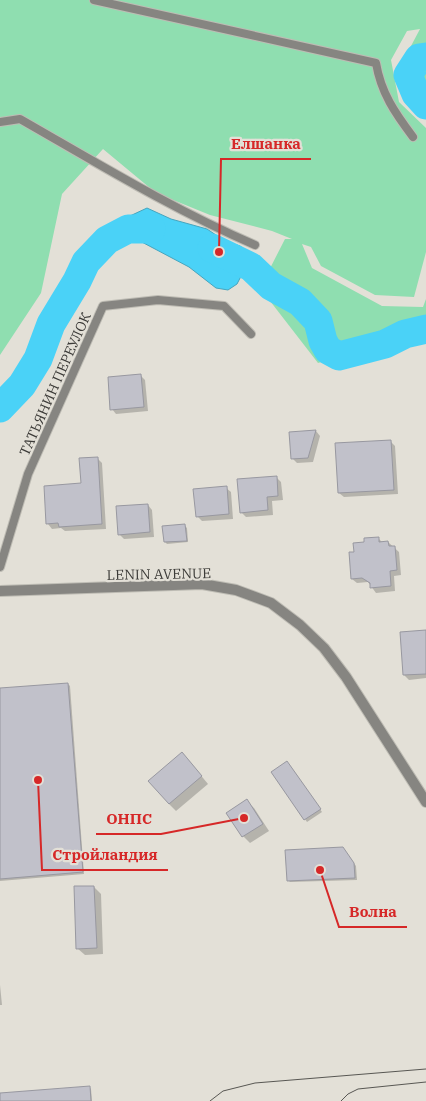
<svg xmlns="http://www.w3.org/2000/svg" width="426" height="1101" font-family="'IBM Plex Serif',serif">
  <rect width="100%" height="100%" fill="#e3e0d7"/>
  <path fill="#8fdeb0" d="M 0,0 L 426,0 L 426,111 L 415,105 L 402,63 L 420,29 L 407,31 L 391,60 L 399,102 L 426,128 L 426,252 L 414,297 L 375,295 L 321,266 L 311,247 L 302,244 L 312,268 L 382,306 L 423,307 L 426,299 L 426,336 L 425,333 L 318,363 L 260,288 L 285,239 L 292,239 L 272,231 L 210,215 L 156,193 L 103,149 L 62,194 L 41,293 L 0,355 Z"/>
  <path fill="#4ad2f7" stroke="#46a5be" d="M 147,208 L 171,219 L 207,229 L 225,241 L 240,246 L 252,255 L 237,284 L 228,290 L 216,288 L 189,267 L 138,240 L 130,241 L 114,236 L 117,222 Z"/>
  <g fill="#0003">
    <path d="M 140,375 L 145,380 L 148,411 L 116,414 L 112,409 Z"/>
    <path d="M 316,431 L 320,436 L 313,462 L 297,463 L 292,458 L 291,433 Z"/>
    <path d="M 390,441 L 395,446 L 398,494 L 344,497 L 339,493 Z"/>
    <path d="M 98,459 L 102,463 L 106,529 L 65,531 L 61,528 L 52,529 L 48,524 L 82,485 Z"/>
    <path d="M 276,477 L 281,482 L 283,500 L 272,501 L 273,515 L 246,517 L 241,512 Z"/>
    <path d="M 226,488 L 231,492 L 233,519 L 202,521 L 197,516 Z"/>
    <path d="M 148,505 L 152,510 L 154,537 L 124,539 L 119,534 Z"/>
    <path d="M 185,526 L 187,528 L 188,542 L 167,544 L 165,542 Z"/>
    <path d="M 378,538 L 383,543 L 388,542 L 399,552 L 401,575 L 394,576 L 395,591 L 376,593 L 368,582 L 357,583 L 352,579 L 356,553 L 366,543 Z"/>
    <path d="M 426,631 L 426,678 L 409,680 L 404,675 Z"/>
    <path d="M 68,684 L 70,686 L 84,874 L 0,881 L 0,690 Z"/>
    <path d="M 189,761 L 208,784 L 176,811 L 169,804 Z"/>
    <path d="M 289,764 L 322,812 L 307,822 L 273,773 Z"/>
    <path d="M 246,801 L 254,808 L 269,831 L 250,843 L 243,836 Z"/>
    <path d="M 345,851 L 356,866 L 357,880 L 290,882 L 288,880 Z"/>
    <path d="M 94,887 L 101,894 L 103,954 L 85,955 L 77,948 Z"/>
    <path d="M 0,985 L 2,1005 L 0,1005 Z"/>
    <path d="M 89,1087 L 91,1089 L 92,1101 L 0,1101 L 0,1094 Z"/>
  </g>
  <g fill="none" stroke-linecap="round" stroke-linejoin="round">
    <g stroke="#4ad2f7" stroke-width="29">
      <path d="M 426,57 L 419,58 L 408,75 L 416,94 L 426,105"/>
      <path d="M 212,248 L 251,267 L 271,286 L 300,302 L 318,321 L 323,341 L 328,350 L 339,356 L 385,344 L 405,334 L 426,329"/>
      <path d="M 0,408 L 22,385 L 38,359 L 51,324 L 77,281 L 86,262 L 107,240 L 128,229 L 151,229"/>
    </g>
  </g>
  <g fill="#c1c1ca" stroke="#9898a0">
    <path d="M 141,374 L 144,407 L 110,410 L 108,377 Z"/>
    <path d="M 316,430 L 308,458 L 291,459 L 289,432 Z"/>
    <path d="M 391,440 L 394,490 L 338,493 L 335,443 Z"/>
    <path d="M 98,457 L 102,524 L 59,527 L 58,523 L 46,524 L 44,486 L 81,483 L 79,458 Z"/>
    <path d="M 277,476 L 278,496 L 267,497 L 268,510 L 240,513 L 237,479 Z"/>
    <path d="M 227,486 L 229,514 L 196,517 L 193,489 Z"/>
    <path d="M 148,504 L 150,532 L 118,535 L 116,506 Z"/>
    <path d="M 185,524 L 187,541 L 164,542 L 162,526 Z"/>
    <path d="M 379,537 L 379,542 L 388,541 L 389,546 L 395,546 L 397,570 L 390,571 L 391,586 L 370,588 L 370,583 L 362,578 L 351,579 L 349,552 L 354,552 L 353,543 L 364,542 L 364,538 Z"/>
    <path d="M 426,630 L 426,674 L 403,675 L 400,632 Z"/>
    <path d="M 68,683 L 83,872 L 0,879 L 0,688 Z"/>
    <path d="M 182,752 L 202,776 L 169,804 L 148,781 Z"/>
    <path d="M 287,761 L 321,809 L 304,820 L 271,772 Z"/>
    <path d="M 247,799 L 263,824 L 242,837 L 226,813 Z"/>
    <path d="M 343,847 L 354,863 L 355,878 L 287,881 L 285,850 Z"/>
    <path d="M 74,886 L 94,886 L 97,948 L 76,949 Z"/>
    <path d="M 90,1086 L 91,1101 L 0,1101 L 0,1093 Z"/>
  </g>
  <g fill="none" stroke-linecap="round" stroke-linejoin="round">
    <defs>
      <g id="service">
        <path d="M 94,0 L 376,63 C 381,93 395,113 413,137"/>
        <path d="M 0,122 L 20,119 C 97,163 174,210 255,245"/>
        <path d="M 0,567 L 28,474 L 103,306 L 158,300 L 224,306 L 251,334"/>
      </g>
      <path id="tertiary" d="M 0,591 L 202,584 L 236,590 L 271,603 L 300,625 L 324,648 L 346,677 L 426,802"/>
    </defs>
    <use href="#service" stroke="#bebcb4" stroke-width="10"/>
    <use href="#tertiary" stroke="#bebcb4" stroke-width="12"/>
    <use href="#service" stroke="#868581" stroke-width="8"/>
    <use href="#tertiary" stroke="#868581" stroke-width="10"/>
    <g stroke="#585753" stroke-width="1">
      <path d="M 210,1101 L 223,1091 L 255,1083 L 426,1069"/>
      <path d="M 341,1101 L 348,1094 L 358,1089 L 426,1082"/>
    </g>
  </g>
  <g text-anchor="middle" stroke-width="4.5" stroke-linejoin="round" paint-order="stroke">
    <g font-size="14" fill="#3c3b38" stroke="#e3e0d7">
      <text transform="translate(55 384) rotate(-66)" y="5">ТАТЬЯНИН ПЕРЕУЛОК</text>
      <text transform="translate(159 574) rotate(-1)" y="5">LENIN AVENUE</text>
    </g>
  </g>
  <path fill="none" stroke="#d62828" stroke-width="2" d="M219 252L221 159H311M244 818L161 834H96M38 780L42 870H168M320 870L339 927H407"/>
  <g fill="#d62828" stroke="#e3e0d7" stroke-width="2">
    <circle cx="219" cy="252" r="5"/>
    <circle cx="244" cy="818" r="5"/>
    <circle cx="38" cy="780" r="5"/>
    <circle cx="320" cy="870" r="5"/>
  </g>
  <g font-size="15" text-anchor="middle" font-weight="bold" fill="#d62828" stroke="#e3e0d7" stroke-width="4.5" stroke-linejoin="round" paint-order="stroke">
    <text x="266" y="149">Елшанка</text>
    <text x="129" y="824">ОНПС</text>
    <text x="105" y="860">Стройландия</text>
    <text x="373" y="917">Волна</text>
  </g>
</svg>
